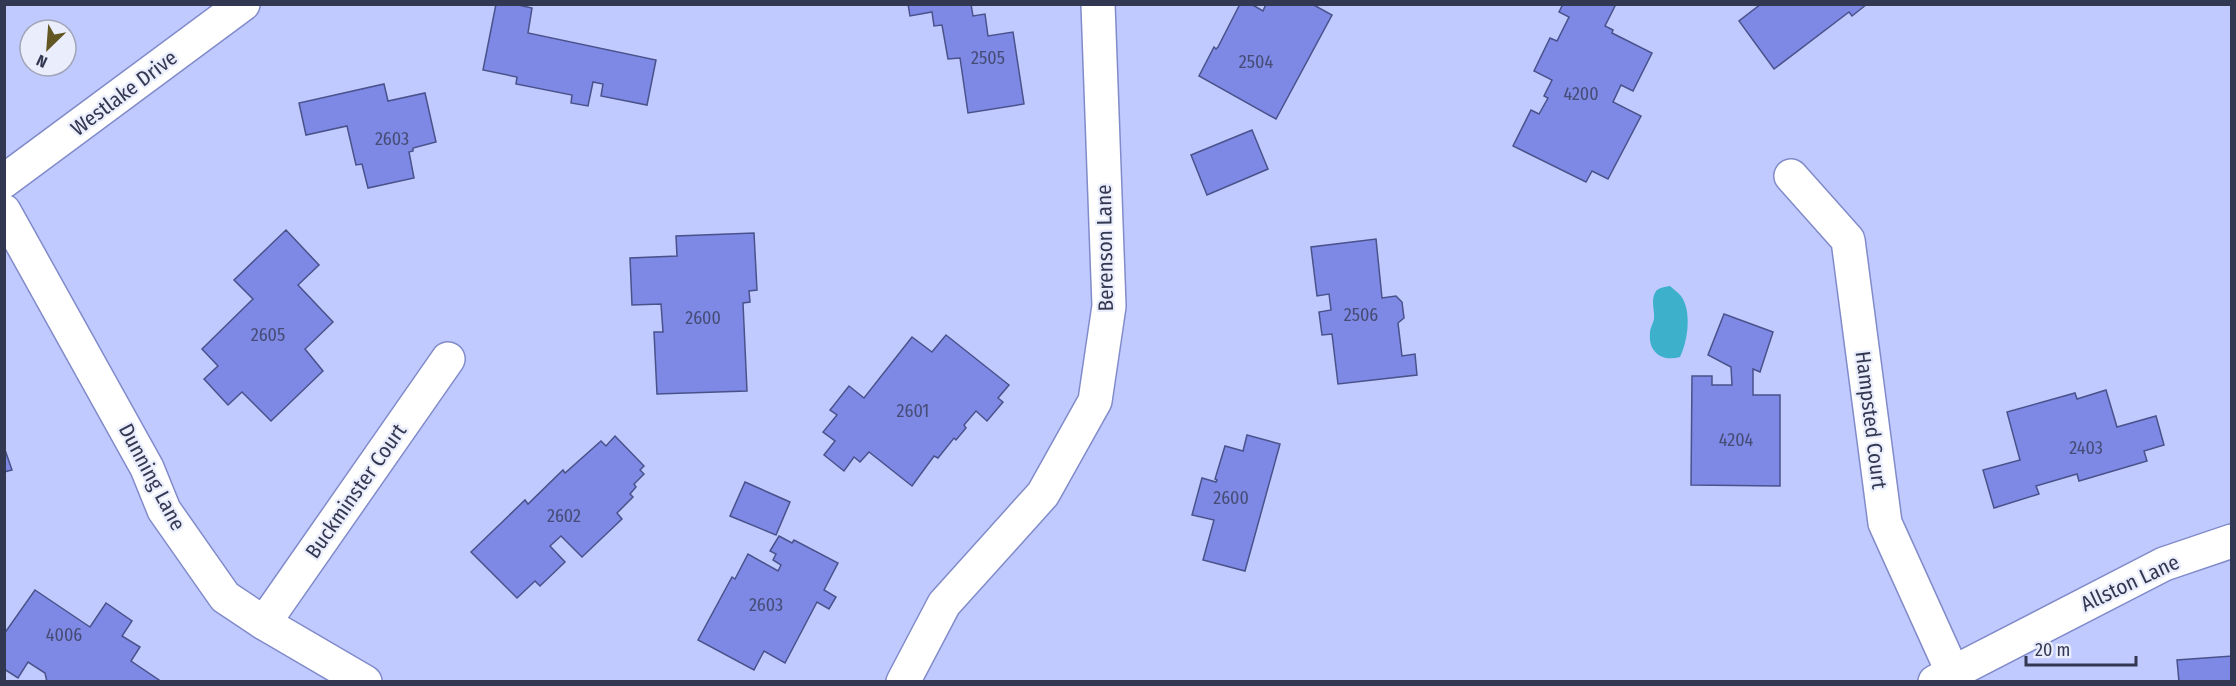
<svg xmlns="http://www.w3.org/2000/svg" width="2236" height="686" font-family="'Fira Sans Condensed',sans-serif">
  <rect width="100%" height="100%" fill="#c0caff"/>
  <path fill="#3db1cc" d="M 1670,286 C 1673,289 1678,292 1681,296 C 1692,311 1688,341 1680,357 C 1663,362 1648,353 1650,333 C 1650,328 1653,324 1654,319 C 1655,310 1650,300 1656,291 C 1660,287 1665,287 1670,286 Z"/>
  <g fill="#7d89e4" stroke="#4a528b" stroke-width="1.5">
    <path d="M 496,4 L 514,4 L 532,8 L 528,33 L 656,60 L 647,105 L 601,96 L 603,84 L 593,82 L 588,106 L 571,103 L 572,95 L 516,84 L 517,77 L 483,70 Z"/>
    <path d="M 908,4 L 971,4 L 973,16 L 985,14 L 988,36 L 1013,32 L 1024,104 L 968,113 L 960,58 L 948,59 L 942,25 L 934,26 L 932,12 L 910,16 Z"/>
    <path d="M 1240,4 L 1251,4 L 1263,11 L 1266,4 L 1312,4 L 1332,15 L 1276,119 L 1199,76 L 1214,47 L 1216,49 L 1218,47 Z"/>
    <path d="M 1563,4 L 1616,4 L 1605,26 L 1613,30 L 1612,33 L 1652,53 L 1633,91 L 1621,85 L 1613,102 L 1641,116 L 1608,179 L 1592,171 L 1586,182 L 1513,146 L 1531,110 L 1539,114 L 1548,98 L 1544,96 L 1552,80 L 1534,71 L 1550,38 L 1557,41 L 1569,17 L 1559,12 Z"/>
    <path d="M 1761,4 L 1867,4 L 1852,16 L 1849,12 L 1774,69 L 1739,21 Z"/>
    <path d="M 384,84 L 388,101 L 425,93 L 436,142 L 413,148 L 413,151 L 409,152 L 414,178 L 368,188 L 362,164 L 356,165 L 347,126 L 306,135 L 299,103 Z"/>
    <path d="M 1252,130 L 1268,169 L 1207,195 L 1191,155 Z"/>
    <path d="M 286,230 L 319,265 L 298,285 L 333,322 L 305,349 L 323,371 L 271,421 L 242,392 L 228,405 L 204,379 L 218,366 L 202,349 L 253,299 L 234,280 Z"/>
    <path d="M 754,233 L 757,290 L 749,291 L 750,302 L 743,303 L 747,391 L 657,394 L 654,332 L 663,332 L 661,304 L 632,305 L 630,258 L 677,256 L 676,236 Z"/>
    <path d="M 1376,239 L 1382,298 L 1396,296 L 1402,302 L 1404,318 L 1398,323 L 1402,356 L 1415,354 L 1417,375 L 1338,384 L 1332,334 L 1322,335 L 1319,312 L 1331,310 L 1329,294 L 1317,296 L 1311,247 Z"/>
    <path d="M 1724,314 L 1773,332 L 1760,372 L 1753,369 L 1753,395 L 1780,395 L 1780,486 L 1691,485 L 1692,376 L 1712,376 L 1712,385 L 1732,385 L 1731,367 L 1708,355 Z"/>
    <path d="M 946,335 L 1009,385 L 998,398 L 1003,402 L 987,421 L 976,411 L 964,425 L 966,428 L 956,440 L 954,438 L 938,458 L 934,456 L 912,486 L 869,452 L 860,462 L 854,457 L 844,471 L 824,455 L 835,441 L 823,432 L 837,415 L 830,410 L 849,386 L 864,398 L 912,337 L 932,352 Z"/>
    <path d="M 2106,390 L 2117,427 L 2156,416 L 2164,445 L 2144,451 L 2147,461 L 2079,481 L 2077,474 L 2036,486 L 2039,494 L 1994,508 L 1983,470 L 2020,460 L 2007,412 L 2075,393 L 2077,399 Z"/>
    <path d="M 1247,435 L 1280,444 L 1245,571 L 1203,560 L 1214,520 L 1192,515 L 1202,478 L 1216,482 L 1217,480 L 1215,479 L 1225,446 L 1243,451 Z"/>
    <path d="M 615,436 L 644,466 L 640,470 L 644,474 L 634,484 L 636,487 L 630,494 L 633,497 L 617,513 L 622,519 L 582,557 L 561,536 L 550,546 L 565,562 L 540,586 L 535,581 L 517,598 L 471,552 L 525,500 L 528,504 L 563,470 L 565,473 L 601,441 L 606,446 Z"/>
    <path d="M 4,447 L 12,470 L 4,472 Z"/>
    <path d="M 745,482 L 790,502 L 776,535 L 730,516 Z"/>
    <path d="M 779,536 L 792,543 L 794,540 L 838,563 L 824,590 L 836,597 L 829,609 L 817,602 L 785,663 L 764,651 L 754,670 L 698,640 L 732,577 L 735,579 L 748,554 L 778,571 L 781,565 L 773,560 L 776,554 L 770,551 Z"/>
    <path d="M 35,590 L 90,627 L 106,603 L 132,621 L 122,636 L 140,647 L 131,661 L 162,682 L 47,682 L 45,673 L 28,662 L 18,678 L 4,669 L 4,634 Z"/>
    <path d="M 2232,656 L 2232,682 L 2179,682 L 2177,660 Z"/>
  </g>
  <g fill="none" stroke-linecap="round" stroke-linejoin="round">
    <defs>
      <g id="street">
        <path d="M 1791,176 L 1848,240 L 1885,523 L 1952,671"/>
        <path d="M 4,211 L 147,468 L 164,510 L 225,597 L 264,623 L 365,682"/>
        <path d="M 264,623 L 448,359"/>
        <path d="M 903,682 L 944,604 L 1043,494 L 1095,401 L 1109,306 L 1098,4"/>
        <path d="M 1935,682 L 2164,564 L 2232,541"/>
      </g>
      <path id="secondary" d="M 4,181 L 243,4"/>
    </defs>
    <use href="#street" stroke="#818bc9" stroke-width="36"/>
    <use href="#secondary" stroke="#818bc9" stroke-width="36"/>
    <use href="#street" stroke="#fff" stroke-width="33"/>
    <use href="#secondary" stroke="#fff" stroke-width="33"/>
  </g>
  <g text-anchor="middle" stroke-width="4.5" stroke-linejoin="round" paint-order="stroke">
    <g font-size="18" fill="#464c76">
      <text x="988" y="64">2505</text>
      <text x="1256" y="68">2504</text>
      <text x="1581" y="100">4200</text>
      <text x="392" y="145">2603</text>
      <text x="1361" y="321">2506</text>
      <text x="703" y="324">2600</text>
      <text x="268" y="341">2605</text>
      <text x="913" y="417">2601</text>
      <text x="1736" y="446">4204</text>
      <text x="2086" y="454">2403</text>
      <text x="1231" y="504">2600</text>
      <text x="564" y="522">2602</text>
      <text x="766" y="611">2603</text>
      <text x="64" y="641">4006</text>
    </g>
    <g font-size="21" fill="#333852" stroke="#eaedfb">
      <text transform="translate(124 93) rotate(-37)" y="7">Westlake Drive</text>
      <text transform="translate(1105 248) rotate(-91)" y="7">Berenson Lane</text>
      <text transform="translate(1871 420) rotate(83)" y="7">Hampsted Court</text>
      <text transform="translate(152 477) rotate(62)" y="7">Dunning Lane</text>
      <text transform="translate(356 491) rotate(-55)" y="7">Buckminster Court</text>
      <text transform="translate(2130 583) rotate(-25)" y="7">Allston Lane</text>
    </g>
  </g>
  <rect width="2236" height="686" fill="none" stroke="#333852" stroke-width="12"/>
  <g transform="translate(48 48) rotate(205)"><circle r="28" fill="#eaedfb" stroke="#a1a5b7" stroke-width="1.5"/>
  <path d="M0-4.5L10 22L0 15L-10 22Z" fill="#625623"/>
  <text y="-9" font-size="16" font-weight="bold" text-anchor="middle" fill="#333852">N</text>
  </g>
  <path d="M2026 656v9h110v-9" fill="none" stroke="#333852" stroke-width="3"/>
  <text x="2035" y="656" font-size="18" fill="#333852" stroke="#eaedfb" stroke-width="4.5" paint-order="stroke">20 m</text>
</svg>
